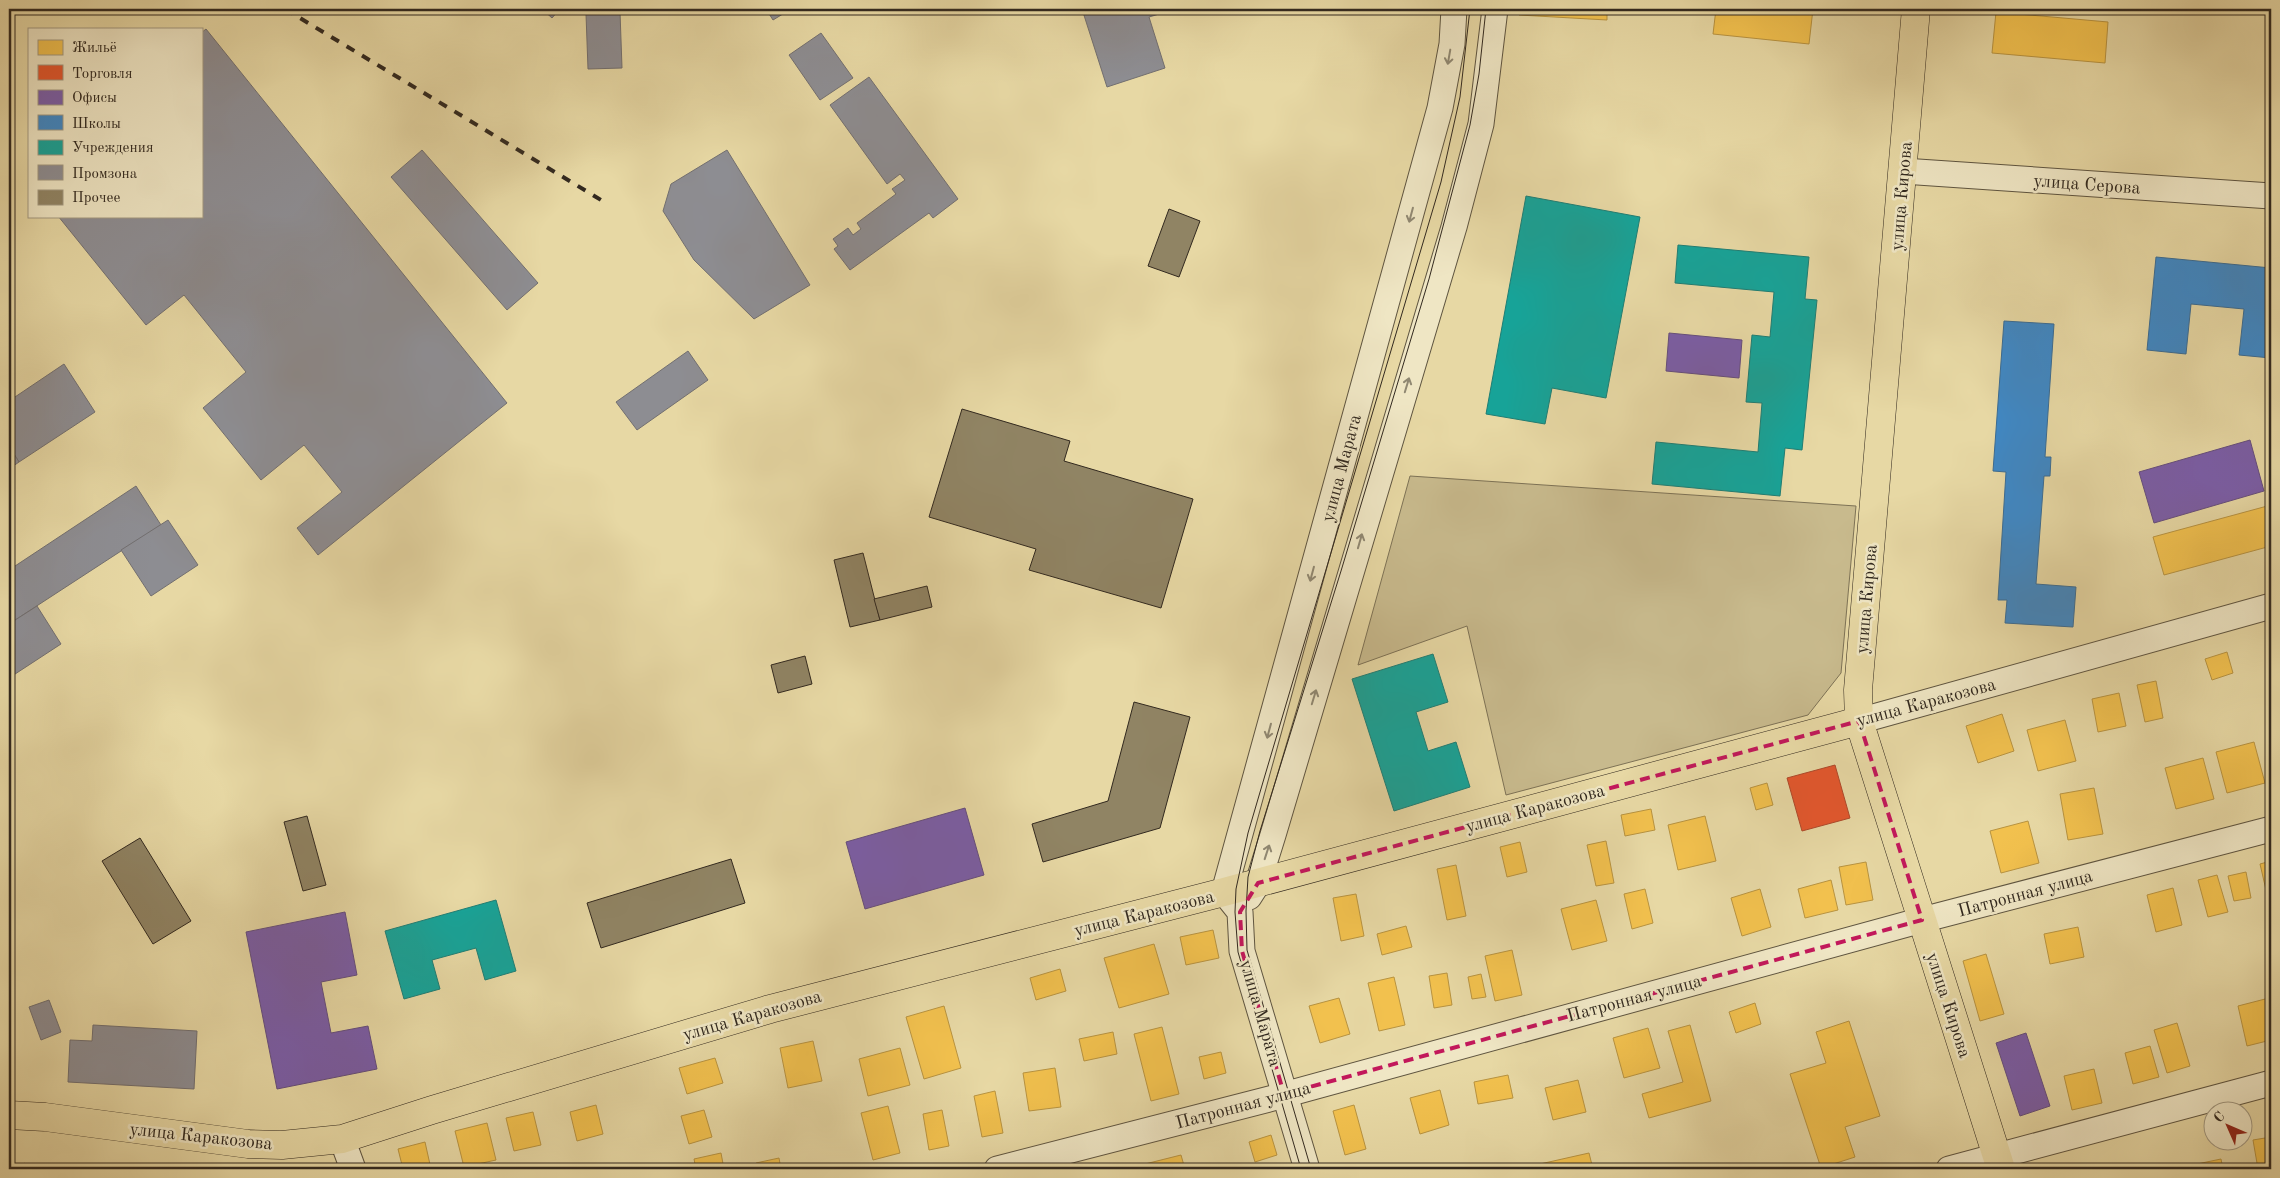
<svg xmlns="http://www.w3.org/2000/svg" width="2280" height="1178" font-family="'Old Standard TT',serif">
  <rect width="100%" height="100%" fill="#e7d8a4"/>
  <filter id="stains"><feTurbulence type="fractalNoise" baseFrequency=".004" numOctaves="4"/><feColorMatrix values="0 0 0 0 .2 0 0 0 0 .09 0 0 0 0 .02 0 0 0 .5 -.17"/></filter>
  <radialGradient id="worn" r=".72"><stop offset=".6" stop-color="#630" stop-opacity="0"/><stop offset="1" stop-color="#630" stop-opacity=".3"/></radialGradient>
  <path fill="#c8ba8d" stroke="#7d7256" d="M 1410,476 L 1856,506 L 1841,673 L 1808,715 L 1506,795 L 1467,626 L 1358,665 Z"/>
  <g fill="#f2c14e" stroke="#b89340">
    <path d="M 1520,9 L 1607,9 L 1607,20 L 1519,15 Z"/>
    <path d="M 1716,9 L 1813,9 L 1809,44 L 1713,34 Z"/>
    <path d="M 1996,12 L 2108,22 L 2105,63 L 1992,53 Z"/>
    <path d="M 2271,505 L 2271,546 L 2164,575 L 2153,537 Z"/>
    <path d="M 2227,652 L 2233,673 L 2212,680 L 2205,659 Z"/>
    <path d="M 2156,681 L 2163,718 L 2145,722 L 2137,685 Z"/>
    <path d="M 2119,693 L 2126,726 L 2098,732 L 2092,699 Z"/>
    <path d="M 2002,714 L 2014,751 L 1978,763 L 1966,726 Z"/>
    <path d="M 2065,720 L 2076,761 L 2038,771 L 2027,730 Z"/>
    <path d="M 2254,742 L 2265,783 L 2227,793 L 2216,752 Z"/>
    <path d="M 2203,758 L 2214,799 L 2176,809 L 2165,768 Z"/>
    <path d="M 1767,783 L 1773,805 L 1756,810 L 1750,788 Z"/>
    <path d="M 2094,788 L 2103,834 L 2068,840 L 2060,794 Z"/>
    <path d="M 1651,809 L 1655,830 L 1625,836 L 1621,815 Z"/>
    <path d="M 1705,816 L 1716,861 L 1678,870 L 1668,825 Z"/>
    <path d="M 2028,821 L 2039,863 L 2001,873 L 1990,831 Z"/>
    <path d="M 1606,841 L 1614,883 L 1596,886 L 1587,845 Z"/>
    <path d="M 1520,842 L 1527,872 L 1507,877 L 1500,847 Z"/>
    <path d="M 2271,861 L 2271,888 L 2266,890 L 2260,864 Z"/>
    <path d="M 1866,862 L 1873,900 L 1846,905 L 1839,867 Z"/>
    <path d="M 1456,865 L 1466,916 L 1447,920 L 1437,869 Z"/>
    <path d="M 2246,872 L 2251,898 L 2234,901 L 2228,876 Z"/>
    <path d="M 2217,875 L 2228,912 L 2208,917 L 2198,880 Z"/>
    <path d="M 1831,880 L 1838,910 L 1805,918 L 1798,889 Z"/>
    <path d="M 2173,888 L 2182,925 L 2156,932 L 2147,895 Z"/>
    <path d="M 1645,889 L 1653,923 L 1632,929 L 1624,894 Z"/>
    <path d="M 1760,889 L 1771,927 L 1742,936 L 1731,898 Z"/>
    <path d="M 1356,894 L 1364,936 L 1341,941 L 1333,898 Z"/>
    <path d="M 1596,900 L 1607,941 L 1572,950 L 1561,909 Z"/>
    <path d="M 1406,926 L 1412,947 L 1382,955 L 1377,934 Z"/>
    <path d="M 2078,927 L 2084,957 L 2050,964 L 2044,934 Z"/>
    <path d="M 1213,930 L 1219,958 L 1186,965 L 1180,937 Z"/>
    <path d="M 1154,944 L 1169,994 L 1119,1008 L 1104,958 Z"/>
    <path d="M 1512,950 L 1522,995 L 1495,1001 L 1485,956 Z"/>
    <path d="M 1986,954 L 2004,1014 L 1980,1021 L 1963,961 Z"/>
    <path d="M 1060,969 L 1066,991 L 1036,1000 L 1030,978 Z"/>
    <path d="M 1447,973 L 1452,1005 L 1434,1008 L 1429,976 Z"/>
    <path d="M 1481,974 L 1486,997 L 1472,999 L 1468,977 Z"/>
    <path d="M 1394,977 L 1405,1025 L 1379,1031 L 1368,983 Z"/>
    <path d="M 1339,998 L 1350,1034 L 1320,1043 L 1309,1006 Z"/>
    <path d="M 2269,998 L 2271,1009 L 2271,1040 L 2247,1046 L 2238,1006 Z"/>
    <path d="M 1755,1003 L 1761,1024 L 1736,1033 L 1729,1012 Z"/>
    <path d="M 944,1006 L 961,1068 L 924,1079 L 906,1017 Z"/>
    <path d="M 1849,1021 L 1880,1116 L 1845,1127 L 1855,1157 L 1821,1168 L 1790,1074 L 1826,1063 L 1816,1032 Z"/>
    <path d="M 2177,1023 L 2190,1066 L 2167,1073 L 2154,1030 Z"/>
    <path d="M 1690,1025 L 1711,1101 L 1649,1118 L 1642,1094 L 1683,1082 L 1668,1031 Z"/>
    <path d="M 1162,1027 L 1179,1094 L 1151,1101 L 1134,1034 Z"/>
    <path d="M 1648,1028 L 1660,1068 L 1624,1078 L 1613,1038 Z"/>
    <path d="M 1113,1032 L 1117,1054 L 1084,1061 L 1079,1039 Z"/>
    <path d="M 813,1041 L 822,1081 L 788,1088 L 780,1048 Z"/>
    <path d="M 2150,1046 L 2159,1077 L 2133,1084 L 2125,1053 Z"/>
    <path d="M 900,1048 L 910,1085 L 868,1096 L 859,1059 Z"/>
    <path d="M 1221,1052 L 1226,1073 L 1204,1079 L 1199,1057 Z"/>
    <path d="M 715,1058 L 723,1083 L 687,1094 L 679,1068 Z"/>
    <path d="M 1055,1068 L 1061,1107 L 1029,1111 L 1023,1073 Z"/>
    <path d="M 2094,1069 L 2102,1103 L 2072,1110 L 2064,1076 Z"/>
    <path d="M 1508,1075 L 1513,1098 L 1478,1104 L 1474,1082 Z"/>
    <path d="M 1578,1080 L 1586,1112 L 1553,1120 L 1545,1088 Z"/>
    <path d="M 1440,1090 L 1449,1125 L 1420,1134 L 1410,1098 Z"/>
    <path d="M 995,1091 L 1003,1133 L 982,1137 L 974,1096 Z"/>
    <path d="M 596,1105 L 603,1134 L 577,1141 L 570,1112 Z"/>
    <path d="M 1354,1105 L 1366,1149 L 1345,1155 L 1333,1111 Z"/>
    <path d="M 888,1106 L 900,1153 L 873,1160 L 861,1113 Z"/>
    <path d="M 704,1110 L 712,1137 L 689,1144 L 681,1116 Z"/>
    <path d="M 942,1110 L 949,1146 L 929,1150 L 923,1114 Z"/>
    <path d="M 533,1112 L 541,1145 L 514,1151 L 506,1118 Z"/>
    <path d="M 487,1123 L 496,1160 L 464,1167 L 455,1131 Z"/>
    <path d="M 1271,1135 L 1277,1155 L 1255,1162 L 1249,1142 Z"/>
    <path d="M 2271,1137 L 2271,1169 L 2258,1169 L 2253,1140 Z"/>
    <path d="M 425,1142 L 431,1169 L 403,1169 L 398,1149 Z"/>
    <path d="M 721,1153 L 724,1169 L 696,1169 L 694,1159 Z"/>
    <path d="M 1589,1153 L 1593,1169 L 1541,1169 L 1540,1164 Z"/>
    <path d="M 1181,1155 L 1185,1169 L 1134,1169 L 1133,1167 Z"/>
    <path d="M 779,1158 L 781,1169 L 757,1169 L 756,1163 Z"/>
    <path d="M 2221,1159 L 2223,1169 L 2173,1169 Z"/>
    <path d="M 25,1163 L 29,1169 L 16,1169 Z"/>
  </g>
  <path fill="#e4572e" stroke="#af492a" d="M 1835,765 L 1850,818 L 1802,831 L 1787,778 Z"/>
  <g fill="#7b5ea7" stroke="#654e7e">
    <path d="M 1669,333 L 1742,340 L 1739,378 L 1666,371 Z"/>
    <path d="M 2250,440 L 2264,491 L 2154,523 L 2139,472 Z"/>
    <path d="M 965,808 L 984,875 L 865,909 L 846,842 Z"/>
    <path d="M 345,912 L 357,975 L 321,982 L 331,1033 L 368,1026 L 377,1069 L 277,1089 L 246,932 Z"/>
    <path d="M 2026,1033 L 2050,1106 L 2020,1116 L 1996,1043 Z"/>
  </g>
  <g fill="#3f88c5" stroke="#3b6c93">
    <path d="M 2156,257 L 2271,268 L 2271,358 L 2239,355 L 2244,309 L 2191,304 L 2186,354 L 2147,350 Z"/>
    <path d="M 2004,321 L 2054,324 L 2045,457 L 2051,457 L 2050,476 L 2044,476 L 2036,584 L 2076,587 L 2073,627 L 2005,623 L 2007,600 L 1998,600 L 2006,472 L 1993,471 Z"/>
  </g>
  <g fill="#17a398" stroke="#1f7e74">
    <path d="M 1526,196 L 1640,217 L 1606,398 L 1552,388 L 1545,424 L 1486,414 Z"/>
    <path d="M 1678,245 L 1809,257 L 1805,299 L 1817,300 L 1802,450 L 1785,448 L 1780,496 L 1652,484 L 1656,442 L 1758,452 L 1762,403 L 1746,402 L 1752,335 L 1770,337 L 1774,292 L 1675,283 Z"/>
    <path d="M 1433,654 L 1448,702 L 1416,712 L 1428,751 L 1456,742 L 1470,787 L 1394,811 L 1352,679 Z"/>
    <path d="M 496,900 L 516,971 L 485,980 L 476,948 L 432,960 L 440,989 L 404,999 L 385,931 Z"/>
  </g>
  <g fill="#8d8d92" stroke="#726f70">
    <path d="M 542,9 L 560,9 L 552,18 Z"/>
    <path d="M 766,9 L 791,9 L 773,20 Z"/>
    <path d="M 1082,9 L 1176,9 L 1149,17 L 1165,68 L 1107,87 Z"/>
    <path d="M 620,12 L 622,68 L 588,69 L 586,14 Z"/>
    <path d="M 206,29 L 507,403 L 318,555 L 297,528 L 342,492 L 304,445 L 261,480 L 203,408 L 246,372 L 184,295 L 146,325 L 58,216 L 201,216 L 201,33 Z"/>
    <path d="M 821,33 L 853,78 L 820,100 L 789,55 Z"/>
    <path d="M 869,77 L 958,199 L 933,218 L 929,213 L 850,270 L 834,249 L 838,246 L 833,239 L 848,228 L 853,235 L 861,229 L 857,223 L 896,194 L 892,189 L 905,180 L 900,174 L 887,184 L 830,105 Z"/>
    <path d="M 422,150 L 538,283 L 507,310 L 391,177 Z"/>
    <path d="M 727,150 L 810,285 L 754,319 L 694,260 L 663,211 L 671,184 Z"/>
    <path d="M 688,351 L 708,380 L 637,430 L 616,402 Z"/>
    <path d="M 64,364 L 95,412 L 19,462 L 9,446 L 9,401 Z"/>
    <path d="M 9,446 L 19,462 L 9,469 Z"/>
    <path d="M 136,486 L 161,525 L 9,624 L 9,570 Z"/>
    <path d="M 168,520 L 198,565 L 151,596 L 121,550 Z"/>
    <path d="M 37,606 L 61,644 L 9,678 L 9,624 Z"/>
    <path d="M 49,1000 L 61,1032 L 41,1040 L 29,1007 Z"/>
    <path d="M 93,1025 L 197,1031 L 194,1089 L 68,1082 L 70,1040 L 92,1041 Z"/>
  </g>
  <g fill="#908464" stroke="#32291f">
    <path d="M 1169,209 L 1200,221 L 1179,277 L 1148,266 Z"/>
    <path d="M 962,409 L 1070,441 L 1064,461 L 1193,499 L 1161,608 L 1029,570 L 1036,549 L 929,517 Z"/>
    <path d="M 863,553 L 880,620 L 850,627 L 834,560 Z"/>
    <path d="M 927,586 L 932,607 L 880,620 L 874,599 Z"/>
    <path d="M 805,656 L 812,684 L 778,693 L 771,665 Z"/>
    <path d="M 1134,702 L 1190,717 L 1160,828 L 1043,862 L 1032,824 L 1108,801 Z"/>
    <path d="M 307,816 L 326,885 L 303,891 L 284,822 Z"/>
    <path d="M 140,838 L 191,921 L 153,944 L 102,861 Z"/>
    <path d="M 731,859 L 745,903 L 601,948 L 587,903 Z"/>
  </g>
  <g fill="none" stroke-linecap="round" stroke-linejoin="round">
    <defs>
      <g id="minor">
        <path d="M 1903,171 L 2271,196"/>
        <path d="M 1859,721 L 2271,606"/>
        <path d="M 1249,897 L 1258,883 L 1273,835 L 1454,227 L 1481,124 L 1495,9"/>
        <path d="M 342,1139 L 353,1169"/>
        <path d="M 997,1169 L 1273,1098 L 1922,920 L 2271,829"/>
        <path d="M 1307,1169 L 1242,951 L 1240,912 L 1224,892 L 1440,108 L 1452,44 L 1454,9"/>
        <path d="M 1949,1169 L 2271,1083"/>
      </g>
      <g id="major">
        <path d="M 1916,9 L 1858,690 L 1859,721 L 2001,1169"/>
        <path d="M 9,1115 L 45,1117 L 248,1144 L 282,1145 L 342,1139 L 432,1110 L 770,1009 L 1224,892 L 1859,721"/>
      </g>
    </defs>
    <use href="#minor" stroke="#5f5540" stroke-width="27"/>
    <use href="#major" stroke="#32291f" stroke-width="29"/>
    <use href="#minor" stroke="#efe6c4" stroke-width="25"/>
    <use href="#major" stroke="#e7d8a4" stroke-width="28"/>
    <g stroke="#32291f" stroke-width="1">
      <path d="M 1301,1169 L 1238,952 L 1235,912 L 1236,889 L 1248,833 L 1263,782 L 1441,182 L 1460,97 L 1470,9"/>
      <path d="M 1311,1169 L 1247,950 L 1246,911 L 1248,877 L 1260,831 L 1341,571 L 1429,279 L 1470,125 L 1479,74 L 1486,9"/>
    </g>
    <path stroke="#32291f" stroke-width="4" stroke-dasharray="9 9" stroke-linecap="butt" d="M 285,9 L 606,203"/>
  </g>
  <defs><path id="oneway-shaft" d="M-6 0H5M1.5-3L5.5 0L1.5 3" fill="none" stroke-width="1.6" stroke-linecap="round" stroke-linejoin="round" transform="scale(1.25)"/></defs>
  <g stroke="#908872">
    <use href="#oneway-shaft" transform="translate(1449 57) rotate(100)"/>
    <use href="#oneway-shaft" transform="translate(1411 215) rotate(105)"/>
    <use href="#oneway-shaft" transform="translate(1407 385) rotate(-73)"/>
    <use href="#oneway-shaft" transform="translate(1360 541) rotate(-74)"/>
    <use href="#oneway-shaft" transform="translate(1312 574) rotate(105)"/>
    <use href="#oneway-shaft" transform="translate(1314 697) rotate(-73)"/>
    <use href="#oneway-shaft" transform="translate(1269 731) rotate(105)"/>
    <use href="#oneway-shaft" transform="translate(1267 852) rotate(-72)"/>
  </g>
  <path fill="none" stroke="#c2185b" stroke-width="4" stroke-dasharray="10 6" stroke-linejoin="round" d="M 1859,721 L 1922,920 L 1284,1094 L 1242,951 L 1240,912 L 1258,883 Z"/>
  <g text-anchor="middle" stroke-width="5" stroke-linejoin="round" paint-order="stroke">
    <g font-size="18" fill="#32291f" stroke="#efe6c4">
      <text transform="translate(2087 184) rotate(4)" y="6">улица Серова</text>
      <text transform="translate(1901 196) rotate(-85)" y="6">улица Кирова</text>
      <text transform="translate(1341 468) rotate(-75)" y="6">улица Марата</text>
      <text transform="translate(1866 599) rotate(-85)" y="6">улица Кирова</text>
      <text transform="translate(1926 702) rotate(-15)" y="6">улица Каракозова</text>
      <text transform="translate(1535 808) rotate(-15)" y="6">улица Каракозова</text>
      <text transform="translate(2025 893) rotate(-15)" y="6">Патронная улица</text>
      <text transform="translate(1144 913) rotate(-14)" y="6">улица Каракозова</text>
      <text transform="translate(1634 998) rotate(-15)" y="6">Патронная улица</text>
      <text transform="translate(1949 1005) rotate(72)" y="6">улица Кирова</text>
      <text transform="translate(1261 1013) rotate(74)" y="6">улица Марата</text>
      <text transform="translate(752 1015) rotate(-16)" y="6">улица Каракозова</text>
      <text transform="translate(1243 1105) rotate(-15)" y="6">Патронная улица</text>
      <text transform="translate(201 1136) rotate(6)" y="6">улица Каракозова</text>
    </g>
  </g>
  <rect width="2280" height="1178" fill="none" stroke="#e7d8a4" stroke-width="30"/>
  <rect x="10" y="10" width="2260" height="1158" fill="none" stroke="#32291f" stroke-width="2.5"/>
  <rect x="15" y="15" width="2250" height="1148" fill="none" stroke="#32291f"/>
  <rect x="28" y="28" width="175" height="190" fill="#efe6c4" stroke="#a39a82"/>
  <rect x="38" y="40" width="25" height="15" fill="#f2c14e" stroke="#a39a82"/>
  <text x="72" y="52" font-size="15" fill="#32291f">Жильё</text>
  <rect x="38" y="65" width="25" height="15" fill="#e4572e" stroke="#a39a82"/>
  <text x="72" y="78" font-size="15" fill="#32291f">Торговля</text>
  <rect x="38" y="90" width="25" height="15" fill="#7b5ea7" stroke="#a39a82"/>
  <text x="72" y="102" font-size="15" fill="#32291f">Офисы</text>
  <rect x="38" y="115" width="25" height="15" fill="#3f88c5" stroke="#a39a82"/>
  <text x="72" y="128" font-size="15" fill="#32291f">Школы</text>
  <rect x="38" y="140" width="25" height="15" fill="#17a398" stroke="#a39a82"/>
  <text x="72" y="152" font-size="15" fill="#32291f">Учреждения</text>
  <rect x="38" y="165" width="25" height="15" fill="#8d8d92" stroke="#a39a82"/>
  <text x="72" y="178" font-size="15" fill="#32291f">Промзона</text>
  <rect x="38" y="190" width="25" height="15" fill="#908464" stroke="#a39a82"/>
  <text x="72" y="202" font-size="15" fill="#32291f">Прочее</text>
  <g transform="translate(2228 1126) rotate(315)"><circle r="24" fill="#efe6c4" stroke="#a39a82"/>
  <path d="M0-4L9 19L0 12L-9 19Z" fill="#8f2418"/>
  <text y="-8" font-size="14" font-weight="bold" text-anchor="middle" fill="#32291f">С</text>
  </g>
  <rect width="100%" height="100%" filter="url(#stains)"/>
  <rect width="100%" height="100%" fill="url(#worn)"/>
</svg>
